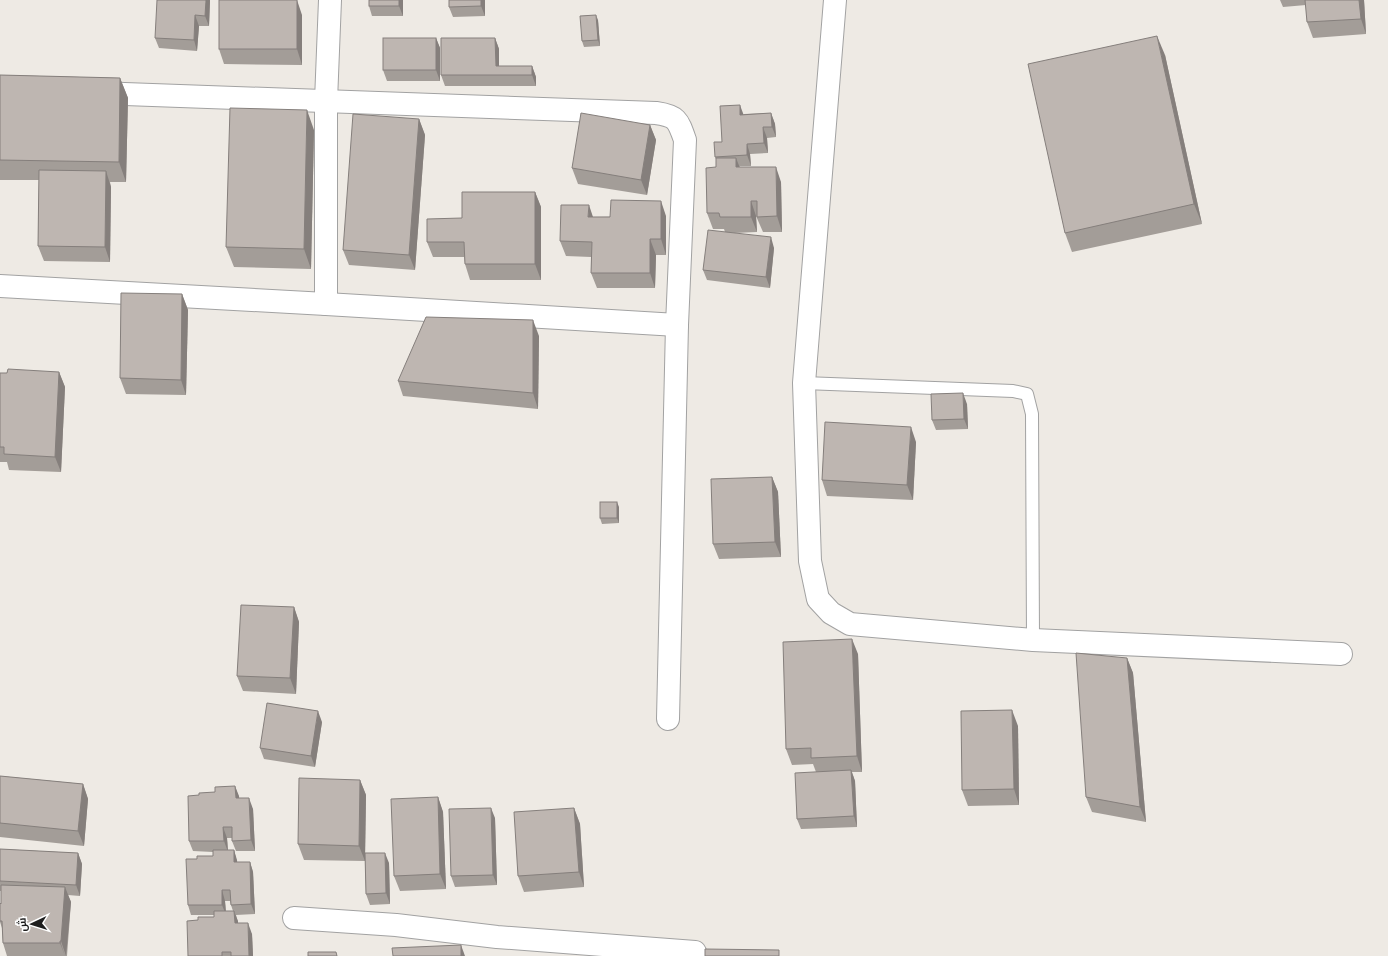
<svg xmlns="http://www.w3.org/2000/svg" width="1388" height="956" font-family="Helvetica,Cairo,sans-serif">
  <rect width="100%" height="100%" fill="#eeeae4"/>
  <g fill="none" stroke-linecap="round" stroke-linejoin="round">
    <defs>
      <path id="lane" d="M 804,383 L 1013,391 L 1027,394 L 1032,414 L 1033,640"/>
      <g id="street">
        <path d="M 835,0 L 804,383 L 810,561 L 818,599 L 831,613 L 850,624 L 1033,640 L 1341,654"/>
        <path d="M 97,93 L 656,113 C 677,116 678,120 685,140 L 677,325 L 668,719"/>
        <path d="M 0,286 L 326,304 L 677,325"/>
        <path d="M 326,304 L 326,101 L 330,0"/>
        <path d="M 294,918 L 396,925 L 497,937 L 695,952"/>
      </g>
    </defs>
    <use href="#lane" stroke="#a2a2a2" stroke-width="14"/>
    <use href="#street" stroke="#a2a2a2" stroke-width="24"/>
    <use href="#lane" stroke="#fff" stroke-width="12"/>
    <use href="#street" stroke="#fff" stroke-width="22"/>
  </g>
  <g fill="#a39d98" fill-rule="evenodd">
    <path d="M 210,0 L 209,26 L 199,26 L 197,51 L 159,48 L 155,38 Z"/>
    <path d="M 403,0 L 403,16 L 372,16 L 369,6 Z"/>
    <path d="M 485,0 L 485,16 L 453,17 L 449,7 Z"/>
    <path d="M 1280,0 L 1364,0 L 1366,34 L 1313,38 L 1307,22 L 1306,5 L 1283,7 Z"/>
    <path d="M 302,15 L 302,65 L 224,64 L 219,49 Z"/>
    <path d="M 598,20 L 600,46 L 584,47 L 582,41 Z"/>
    <path d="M 436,38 L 440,48 L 440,81 L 387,81 L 383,70 Z"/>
    <path d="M 495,38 L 499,49 L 499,66 L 532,66 L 536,77 L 536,86 L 445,86 L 441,75 Z"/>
    <path d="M 1165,55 L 1202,224 L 1072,252 L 1065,233 Z"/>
    <path d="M 0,75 L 120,78 L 128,98 L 126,182 L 110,182 L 111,187 L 110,262 L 44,261 L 38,246 L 39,180 L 0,180 Z"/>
    <path d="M 771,113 L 775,124 L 776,137 L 767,138 L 768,153 L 750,154 L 751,166 L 739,166 L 740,167 L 781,182 L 782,232 L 763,232 L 756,216 L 757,232 L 734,233 L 774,248 L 770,288 L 707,280 L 703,270 L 725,232 L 724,229 L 713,229 L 707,213 L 716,167 L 716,159 L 715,157 L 722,142 L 744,114 Z"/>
    <path d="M 419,119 L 425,135 L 415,270 L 349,265 L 343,250 Z"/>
    <path d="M 650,125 L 656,140 L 647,195 L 578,184 L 572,168 Z"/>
    <path d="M 314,130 L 311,269 L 234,267 L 226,247 Z"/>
    <path d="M 535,192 L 541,207 L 541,280 L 470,280 L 465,264 L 464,257 L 433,257 L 427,242 L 462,218 Z"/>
    <path d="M 666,216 L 666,255 L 656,255 L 655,288 L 597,288 L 591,273 L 591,257 L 566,256 L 560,241 L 593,217 Z"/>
    <path d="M 182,294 L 188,310 L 186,395 L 126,394 L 120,378 Z"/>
    <path d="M 539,336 L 538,409 L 403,396 L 398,381 Z"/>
    <path d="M 59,372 L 65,387 L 61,472 L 9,470 L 7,462 L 0,462 L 0,373 L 7,373 Z"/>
    <path d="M 967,404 L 968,429 L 936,430 L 932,420 Z"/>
    <path d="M 916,442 L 913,500 L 827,496 L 822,480 Z"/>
    <path d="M 772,477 L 778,492 L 781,557 L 719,559 L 713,544 Z"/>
    <path d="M 619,507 L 619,523 L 602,524 L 600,518 Z"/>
    <path d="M 294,607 L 299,622 L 296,694 L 243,691 L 237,676 Z"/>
    <path d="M 858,654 L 862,772 L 852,772 L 855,781 L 857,827 L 801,829 L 797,819 L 816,772 L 813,764 L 792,765 L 786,749 Z"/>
    <path d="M 1127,658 L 1133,673 L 1146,822 L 1092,812 L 1086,797 Z"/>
    <path d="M 322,722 L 315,767 L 264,759 L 260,748 Z"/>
    <path d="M 1018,726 L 1019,805 L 968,806 L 962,790 Z"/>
    <path d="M 0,776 L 83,784 L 88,799 L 84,846 L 0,837 Z"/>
    <path d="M 360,780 L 366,795 L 365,853 L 389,863 L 390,904 L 370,905 L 366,894 L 365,861 L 304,860 L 298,844 Z"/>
    <path d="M 235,786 L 239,798 L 253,809 L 255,851 L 236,851 L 232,841 L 232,838 L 227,838 L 228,850 L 234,850 L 237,862 L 250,862 L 253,872 L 255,914 L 236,915 L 238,923 L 252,934 L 253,956 L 188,956 L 198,920 L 214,917 L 214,915 L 191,915 L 188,905 L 213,856 L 213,852 L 193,851 L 189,841 L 199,795 L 215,792 ZM 225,901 L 230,901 L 231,905 L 233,911 L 226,911 Z"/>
    <path d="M 438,797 L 443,812 L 446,889 L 400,891 L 394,876 Z"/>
    <path d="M 574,808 L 580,824 L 584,887 L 524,892 L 518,876 Z"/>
    <path d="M 495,818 L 497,885 L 455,887 L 451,876 Z"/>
    <path d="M 0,849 L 78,853 L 82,864 L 80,896 L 68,895 L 71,902 L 67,956 L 7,956 L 3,943 L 2,928 L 0,922 L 0,903 L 1,904 L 1,891 L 0,891 Z"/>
  </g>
  <g fill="#857f7c">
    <path d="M 206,0 L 210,0 L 209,26 L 205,16 Z"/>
    <path d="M 297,0 L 302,15 L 302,65 L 297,49 Z"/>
    <path d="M 399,0 L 403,0 L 403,16 L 399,6 Z"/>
    <path d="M 481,0 L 485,0 L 485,16 L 481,6 Z"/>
    <path d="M 1359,0 L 1364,0 L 1366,34 L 1361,19 Z"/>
    <path d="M 195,15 L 199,26 L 197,51 L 194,40 Z"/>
    <path d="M 596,15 L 598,20 L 600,46 L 598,40 Z"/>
    <path d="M 1157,36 L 1165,55 L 1202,224 L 1194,204 Z"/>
    <path d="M 436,38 L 440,48 L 440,81 L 436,70 Z"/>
    <path d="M 495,38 L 499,49 L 499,75 L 496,66 Z"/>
    <path d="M 532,66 L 536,77 L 536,86 L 532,75 Z"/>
    <path d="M 120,78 L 128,98 L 126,182 L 119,162 Z"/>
    <path d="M 740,105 L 744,116 L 740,115 Z"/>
    <path d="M 307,110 L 314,130 L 311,269 L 304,249 Z"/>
    <path d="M 771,113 L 775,124 L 776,137 L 772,127 Z"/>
    <path d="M 419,119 L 425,135 L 415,270 L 409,255 Z"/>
    <path d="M 650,125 L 656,140 L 647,195 L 641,180 Z"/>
    <path d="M 763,127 L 767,138 L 768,153 L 764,143 Z"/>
    <path d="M 747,144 L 750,154 L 751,166 L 747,155 Z"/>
    <path d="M 736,158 L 742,173 L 736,167 Z"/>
    <path d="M 776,167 L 781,182 L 782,232 L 777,216 Z"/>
    <path d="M 106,171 L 111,187 L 110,262 L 105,247 Z"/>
    <path d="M 535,192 L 541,207 L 541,280 L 535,264 Z"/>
    <path d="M 661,201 L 666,216 L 666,255 L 661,239 Z"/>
    <path d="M 751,201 L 756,216 L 757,232 L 751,217 Z"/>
    <path d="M 589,205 L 594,220 L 588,217 Z"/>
    <path d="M 771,237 L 774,248 L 770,288 L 766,277 Z"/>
    <path d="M 650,239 L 656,255 L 655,288 L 650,273 Z"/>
    <path d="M 182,294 L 188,310 L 186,395 L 181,380 Z"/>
    <path d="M 533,320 L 539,336 L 538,409 L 533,393 Z"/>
    <path d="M 59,372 L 65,387 L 61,472 L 55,457 Z"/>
    <path d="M 963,393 L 967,404 L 968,429 L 964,419 Z"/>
    <path d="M 911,427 L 916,442 L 913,500 L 907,485 Z"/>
    <path d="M 772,477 L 778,492 L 781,557 L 775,542 Z"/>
    <path d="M 617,502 L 619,507 L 619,523 L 617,518 Z"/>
    <path d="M 294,607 L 299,622 L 296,694 L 290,678 Z"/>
    <path d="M 852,639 L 858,654 L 862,772 L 857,756 Z"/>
    <path d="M 1127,658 L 1133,673 L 1146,822 L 1140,807 Z"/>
    <path d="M 1012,710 L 1018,726 L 1019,805 L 1014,789 Z"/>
    <path d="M 318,711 L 322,722 L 315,767 L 311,756 Z"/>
    <path d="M 851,770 L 855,781 L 857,827 L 854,816 Z"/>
    <path d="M 360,780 L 366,795 L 365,861 L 359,846 Z"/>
    <path d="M 83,784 L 88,799 L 84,846 L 78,831 Z"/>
    <path d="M 235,786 L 239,796 L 240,809 L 236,798 Z"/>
    <path d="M 438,797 L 443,812 L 446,889 L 440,874 Z"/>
    <path d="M 249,798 L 253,809 L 255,851 L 251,840 Z"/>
    <path d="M 491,808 L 495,818 L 497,885 L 493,875 Z"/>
    <path d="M 574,808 L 580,824 L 584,887 L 579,872 Z"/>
    <path d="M 223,827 L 227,838 L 228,852 L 224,841 Z"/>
    <path d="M 234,850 L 237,860 L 238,873 L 234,862 Z"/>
    <path d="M 78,853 L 82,864 L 80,896 L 76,885 Z"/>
    <path d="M 385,853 L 389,863 L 390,904 L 386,893 Z"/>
    <path d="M 250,862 L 253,872 L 255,914 L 251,904 Z"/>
    <path d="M 65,887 L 71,902 L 66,956 L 61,941 Z"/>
    <path d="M 222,890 L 225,901 L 226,915 L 222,905 Z"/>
    <path d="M 234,911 L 238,921 L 238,934 L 235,923 Z"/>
    <path d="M 248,923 L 252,934 L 253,956 L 249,956 Z"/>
    <path d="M 60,941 L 65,956 L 60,943 Z"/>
    <path d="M 461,945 L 465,956 L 461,956 Z"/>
  </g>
  <g fill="#beb6b1" stroke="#857f7c">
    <path d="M 157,0 L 206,0 L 205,16 L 195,15 L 194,40 L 155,38 Z"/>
    <rect x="219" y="0" width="78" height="49"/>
    <rect x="369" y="0" width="30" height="6"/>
    <path d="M 449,0 L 481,0 L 481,6 L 449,7 Z"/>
    <path d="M 1305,0 L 1359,0 L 1361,19 L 1307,22 Z"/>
    <path d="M 596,15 L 598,40 L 582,41 L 580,16 Z"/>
    <path d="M 1157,36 L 1194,204 L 1065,233 L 1028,64 Z"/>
    <rect x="383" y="38" width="53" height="32"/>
    <path d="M 441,38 L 495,38 L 496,66 L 532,66 L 532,75 L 441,75 Z"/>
    <path d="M 0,75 L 120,78 L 119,162 L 0,160 Z"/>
    <path d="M 740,105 L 740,115 L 771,113 L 772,127 L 763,127 L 764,143 L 747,144 L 747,155 L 715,157 L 714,142 L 722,142 L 720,106 Z"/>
    <path d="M 230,108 L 307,110 L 304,249 L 226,247 Z"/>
    <path d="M 581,113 L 650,125 L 641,180 L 572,168 Z"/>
    <path d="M 353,114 L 419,119 L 409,255 L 343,250 Z"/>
    <path d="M 716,158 L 736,158 L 736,167 L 776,167 L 777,216 L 757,217 L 757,201 L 751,201 L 751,217 L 720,217 L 719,213 L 707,213 L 706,168 L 716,167 Z"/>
    <path d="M 39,170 L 106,171 L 105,247 L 38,246 Z"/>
    <path d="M 462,192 L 535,192 L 535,264 L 465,264 L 464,242 L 427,242 L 427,219 L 462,218 Z"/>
    <path d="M 611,200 L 661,201 L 661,239 L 650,239 L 650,273 L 591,273 L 592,242 L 560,241 L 561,205 L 589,205 L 588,217 L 610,217 Z"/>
    <path d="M 708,230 L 771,237 L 766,277 L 703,270 Z"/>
    <path d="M 121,293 L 182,294 L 181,380 L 120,378 Z"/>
    <path d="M 426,317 L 533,320 L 533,393 L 398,381 Z"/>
    <path d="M 8,369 L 59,372 L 55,457 L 4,454 L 4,447 L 0,447 L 0,373 L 7,373 Z"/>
    <path d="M 963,393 L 964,419 L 932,420 L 931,394 Z"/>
    <path d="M 825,422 L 911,427 L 907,485 L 822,480 Z"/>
    <path d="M 772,477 L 775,542 L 713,544 L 711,479 Z"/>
    <rect x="600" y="502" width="17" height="16"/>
    <path d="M 241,605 L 294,607 L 290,678 L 237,676 Z"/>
    <path d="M 852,639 L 857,756 L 811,758 L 811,748 L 786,749 L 783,642 Z"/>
    <path d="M 1076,653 L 1127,658 L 1140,807 L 1086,797 Z"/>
    <path d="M 267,703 L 318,711 L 311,756 L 260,748 Z"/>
    <path d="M 1012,710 L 1014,789 L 962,790 L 961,711 Z"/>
    <path d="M 851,770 L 854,816 L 797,819 L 795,773 Z"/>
    <path d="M 0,776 L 83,784 L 78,831 L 0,823 Z"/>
    <path d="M 299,778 L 360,780 L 359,846 L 298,844 Z"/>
    <path d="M 235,786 L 236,798 L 249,798 L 251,840 L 232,841 L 232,827 L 223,827 L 224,841 L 189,841 L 188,796 L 199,795 L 199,793 L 215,792 L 215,787 Z"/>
    <path d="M 438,797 L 440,874 L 394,876 L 391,799 Z"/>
    <path d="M 491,808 L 493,875 L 451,876 L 449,809 Z"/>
    <path d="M 574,808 L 579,872 L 518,876 L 514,812 Z"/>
    <path d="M 0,849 L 78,853 L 76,885 L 0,881 Z"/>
    <path d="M 213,850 L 234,850 L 234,862 L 250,862 L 251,904 L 231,905 L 230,890 L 222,890 L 222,905 L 188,905 L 186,859 L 197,859 L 197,856 L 213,856 Z"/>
    <path d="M 365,853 L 385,853 L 386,893 L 366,894 Z"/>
    <path d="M 1,885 L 65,887 L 61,941 L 60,941 L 60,943 L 3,943 L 2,921 L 0,921 L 0,903 L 1,904 Z"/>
    <path d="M 214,911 L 234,911 L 235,923 L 248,923 L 249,956 L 231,956 L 231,952 L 222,952 L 222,956 L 188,956 L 187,921 L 198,920 L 198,917 L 214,917 Z"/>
    <path d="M 461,945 L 461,956 L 393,956 L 392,948 Z"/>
    <path d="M 705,949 L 779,950 L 779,956 L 705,956 Z"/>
    <path d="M 308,952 L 336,952 L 337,956 L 308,956 Z"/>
  </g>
  <g transform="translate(32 924) rotate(266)" stroke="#ffffff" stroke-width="3" paint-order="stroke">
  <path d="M0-3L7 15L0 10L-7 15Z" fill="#1e1e1e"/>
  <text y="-6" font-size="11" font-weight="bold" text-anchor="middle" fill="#1e1e1e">ش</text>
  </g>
</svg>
